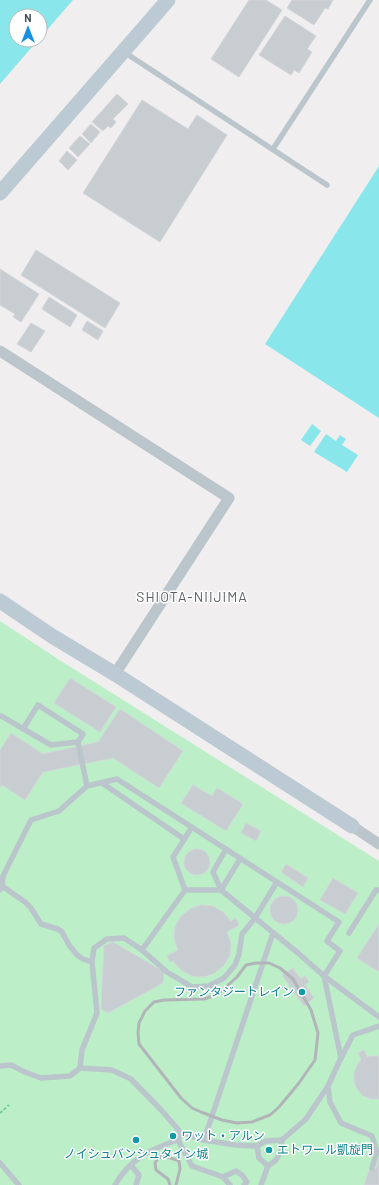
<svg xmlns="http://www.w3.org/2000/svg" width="379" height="1185" font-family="Barlow,'Noto Sans JP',sans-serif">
  <rect width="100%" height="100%" fill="#f1eeef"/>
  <path fill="#bcefc8" d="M 0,621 L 58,659 L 379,861 L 379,1185 L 0,1185 Z"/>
  <g fill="#89e7ec">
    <path d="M 0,0 L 73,0 L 40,38 L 40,16 L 16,16 L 16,40 L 38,40 L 0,84 Z"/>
    <path d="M 379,166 L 379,418 L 265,344 Z"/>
    <path d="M 312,424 L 321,431 L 310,446 L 301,440 Z"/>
    <path d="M 326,434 L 336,441 L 340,435 L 346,439 L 342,445 L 358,455 L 347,472 L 314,452 Z"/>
  </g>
  <g fill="#c8cdd1" stroke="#d2d6da">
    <path d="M 249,0 L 266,0 L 282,10 L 239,77 L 211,59 Z"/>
    <path d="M 292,0 L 333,0 L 328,9 L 325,8 L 314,25 L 287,8 Z"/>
    <path d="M 285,16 L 316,36 L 307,49 L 312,52 L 299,73 L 294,70 L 291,75 L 259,55 Z"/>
    <path d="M 117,94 L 128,104 L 113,119 L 116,122 L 111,128 L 108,126 L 103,131 L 92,122 Z"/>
    <path d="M 142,100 L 188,129 L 197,115 L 227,135 L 160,242 L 83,193 Z"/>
    <path d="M 91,124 L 100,132 L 91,143 L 82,134 Z"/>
    <path d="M 80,136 L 90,144 L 78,157 L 69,148 Z"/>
    <path d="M 67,151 L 77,160 L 68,170 L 59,161 Z"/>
    <path d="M 36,250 L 120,303 L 105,328 L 21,275 Z"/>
    <path d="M 0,269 L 39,294 L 21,322 L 13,317 L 15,314 L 0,305 Z"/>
    <path d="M 49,297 L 77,315 L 70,327 L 42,309 Z"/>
    <path d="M 87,321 L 103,331 L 98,340 L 82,330 Z"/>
    <path d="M 31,323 L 45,331 L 31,352 L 17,344 Z"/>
    <path d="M 70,678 L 116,707 L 100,732 L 54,703 Z"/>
    <path d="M 120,709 L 183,751 L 159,788 L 113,758 L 43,772 L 25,800 L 2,785 L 0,788 L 0,750 L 11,733 L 43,754 L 98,742 Z"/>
    <path d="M 193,785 L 212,796 L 217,788 L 243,804 L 226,831 L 181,803 Z"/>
    <path d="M 246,823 L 261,831 L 256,841 L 241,833 Z"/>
    <circle cx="197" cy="862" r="13"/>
    <path d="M 286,864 L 308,878 L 303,887 L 281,872 Z"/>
    <path d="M 333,878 L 358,893 L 345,914 L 320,900 Z"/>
    <circle cx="284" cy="910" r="14"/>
    <path d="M 201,905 L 213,906 L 223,912 L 231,921 L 236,918 L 239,925 L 227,932 L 231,943 L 230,955 L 224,965 L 215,973 L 204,977 L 192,976 L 181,970 L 173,961 L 170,962 L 167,956 L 178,950 L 174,938 L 175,927 L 181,916 L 190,909 Z"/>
    <path d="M 379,924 L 379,972 L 357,958 Z"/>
    <path d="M 113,942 L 164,972 L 163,983 L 108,1013 L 101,1009 L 104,946 Z"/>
    <path d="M 293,968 L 301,979 L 305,976 L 309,982 L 305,985 L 314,998 L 304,1006 L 282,975 Z"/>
    <path d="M 364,1050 L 367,1057 L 371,1056 L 379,1056 L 379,1099 L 371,1099 L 363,1096 L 357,1089 L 354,1082 L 354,1073 L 357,1065 L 361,1060 L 358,1053 Z"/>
    <path d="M 379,1158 L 379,1185 L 364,1185 L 370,1168 L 376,1169 Z"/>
  </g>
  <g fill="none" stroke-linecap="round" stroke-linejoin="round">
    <path stroke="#74cd93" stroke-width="2" stroke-dasharray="3 2" stroke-linecap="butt" d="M 0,1113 L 9,1105"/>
    <g stroke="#bac6cc" stroke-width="5.5">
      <path d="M 124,52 L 327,185"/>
      <path d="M 273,149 L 370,0"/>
      <path d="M 23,729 L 38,705 L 83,734 L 78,742"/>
      <path d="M 102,783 L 184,839"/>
      <path d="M 87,786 L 117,779 L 339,922 L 327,941 L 340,951 L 324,976 L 341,1058"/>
      <path d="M 2,886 L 25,902 L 31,908 L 41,924 L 58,929 L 62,932 L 69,945 L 77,955 L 83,959 L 92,962"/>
      <path d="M 0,890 L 2,886 L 3,876 L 31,820 L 59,811 L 87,786 L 78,742 L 51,745 L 1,716"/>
      <path d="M 185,890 L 173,857 L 192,827"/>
      <path d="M 221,890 L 213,872 L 226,849"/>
      <path d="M 221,890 L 240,859"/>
      <path d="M 349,933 L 376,890 L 379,890"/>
      <path d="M 142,950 L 167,972 L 192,987 L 209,986 L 224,978 L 235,965 L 239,954 L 242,934 L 255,918 L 277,882"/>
      <path d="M 0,1066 L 11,1065 L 25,1072 L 41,1078 L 70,1076 L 80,1068 L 82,1050 L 97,1013 L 92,962 L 94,948 L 107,939 L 124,938 L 142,950 L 185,890 L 221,890 L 298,953 L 324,976 L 379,1017"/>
      <path d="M 80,1068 L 112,1070 L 131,1079 L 163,1112 L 181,1133 L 204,1140 L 235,1145 L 257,1146 L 266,1141 L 282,1140"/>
      <path d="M 328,1086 L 330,1102 L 341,1123 L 372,1136 L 377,1151 L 372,1168"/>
      <path d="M 178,1140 L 192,1166 L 223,1177 L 230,1185"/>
      <path d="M 204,1140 L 273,933"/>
      <path d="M 257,1146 L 259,1158 L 268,1166"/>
      <path d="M 0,1163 L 19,1185"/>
      <path d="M 131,1165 L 139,1175 L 136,1185"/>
      <path d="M 223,1177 L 236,1171 L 242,1175 L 247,1182 L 244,1185"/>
      <path d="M 115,1185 C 130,1159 150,1149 178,1140 L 181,1133"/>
      <path d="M 261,1185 L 268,1166 L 276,1160 L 281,1151 L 282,1140 L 306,1119 L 328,1086 L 341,1058 L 353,1035 L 379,1026"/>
    </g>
    <g stroke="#bac6cc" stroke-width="11">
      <path d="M 0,351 L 229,498 L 115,674"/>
      <path d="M 352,826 L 379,844"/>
    </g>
    <g stroke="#bccad3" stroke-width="15">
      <path d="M 0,193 L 168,0"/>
      <path d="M 0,601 L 52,636 L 115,674 L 352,826"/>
    </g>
    <g stroke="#b1b5b9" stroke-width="3">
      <path d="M 256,963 L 269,963 L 280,968 L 293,979 L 311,1010 L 318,1033 L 315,1060 L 299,1083 L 279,1107 L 270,1115 L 252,1122 L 237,1123 L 222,1120 L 201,1112 L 192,1108 L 181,1098 L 139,1044 L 138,1033 L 139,1023 L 145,1011 L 154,1002 L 164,1000 L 204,999 L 218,994 L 237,977 L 246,965 Z"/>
      <path d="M 170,1185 L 168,1179 L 156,1170 L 155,1163 L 158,1158 L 165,1156 L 179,1161 L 180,1169 L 176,1185"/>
    </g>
  </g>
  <g fill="#0f9aa8" stroke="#fff" stroke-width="1.5">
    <circle cx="302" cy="992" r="4"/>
    <circle cx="173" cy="1136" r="4"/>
    <circle cx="136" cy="1140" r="4"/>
    <circle cx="269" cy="1150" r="4"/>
  </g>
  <g text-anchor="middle" stroke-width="3" stroke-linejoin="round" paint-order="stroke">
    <g font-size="12" fill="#0d838f" stroke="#fff" text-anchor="start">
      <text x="294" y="996" text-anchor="end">ファンタジートレイン</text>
      <text x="181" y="1140">ワット・アルン</text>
      <text x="277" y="1154">エトワール凱旋門</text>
      <text x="136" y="1158" text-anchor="middle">ノイシュバンシュタイン城</text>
    </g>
    <g font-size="14" letter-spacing="1" fill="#5b6064" stroke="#fff">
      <text x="192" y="602">SHIOTA-NIIJIMA</text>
    </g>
  </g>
  <g transform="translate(28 28)"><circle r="19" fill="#ffffff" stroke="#b5bbbe"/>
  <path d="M0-3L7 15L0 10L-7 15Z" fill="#1890e1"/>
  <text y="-6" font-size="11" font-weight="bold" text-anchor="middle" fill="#46555c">N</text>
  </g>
</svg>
